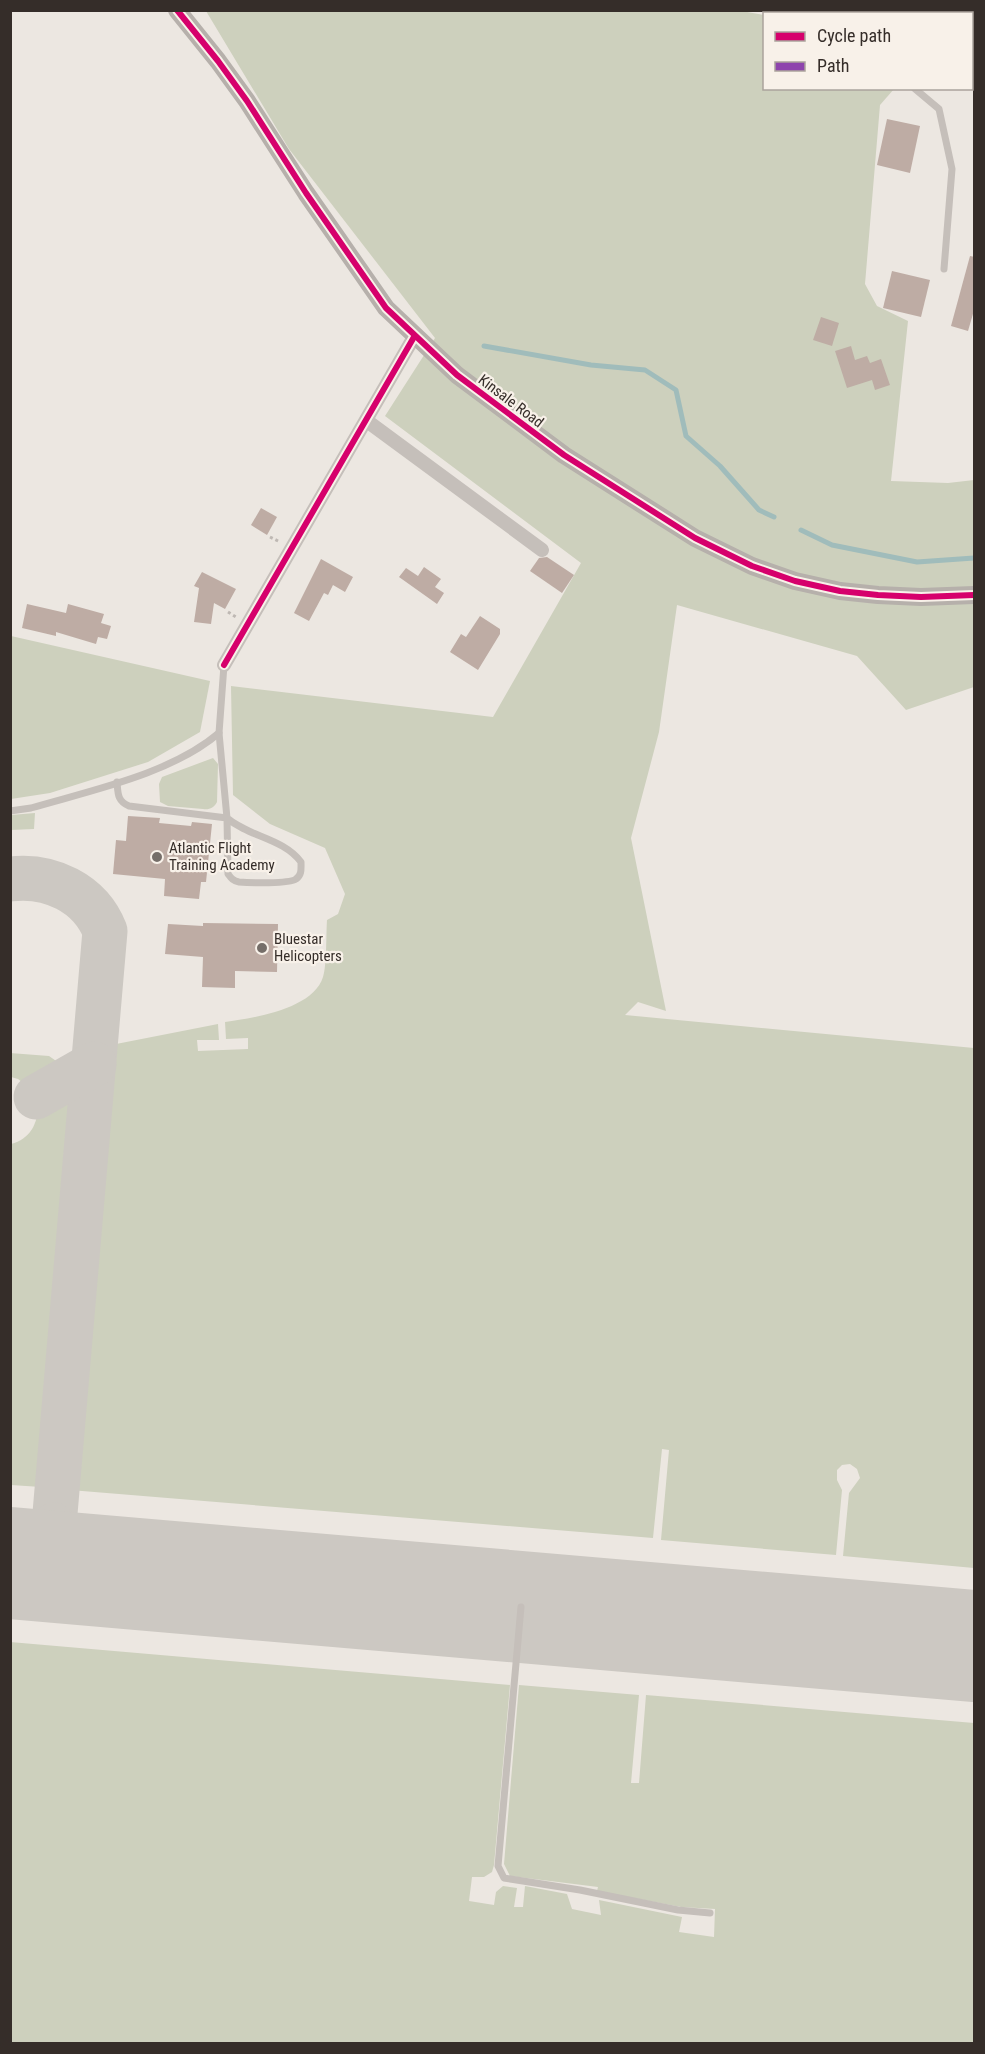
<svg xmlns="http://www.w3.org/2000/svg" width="985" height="2054" font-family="'Roboto Condensed',sans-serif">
  <rect width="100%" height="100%" fill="#ece7e1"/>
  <g fill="#cdd0bd">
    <path d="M 736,10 L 764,15 L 764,88 L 894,89 L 880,105 L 865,284 L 877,306 L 908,321 L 891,481 L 948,483 L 974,480 L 974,687 L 906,710 L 857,656 L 677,605 L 659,732 L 631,838 L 666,1011 L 638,1002 L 625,1015 L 974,1048 L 974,1568 L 843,1556 L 849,1493 L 860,1478 L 857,1469 L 850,1464 L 842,1465 L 837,1470 L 837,1480 L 842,1490 L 836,1555 L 661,1540 L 669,1450 L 662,1449 L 653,1538 L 70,1490 L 111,1045 L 218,1024 L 219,1040 L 197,1040 L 198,1051 L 248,1049 L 248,1038 L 226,1039 L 225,1022 C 254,1018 313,1009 323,977 C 327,965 326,934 327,920 L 338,914 L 345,894 L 325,848 L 270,824 L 233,795 L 231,686 L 493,717 L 581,563 L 385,416 L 435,338 L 289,149 L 206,11 Z"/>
    <path d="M 11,636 L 210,681 L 200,732 L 148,762 L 50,793 L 11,799 Z"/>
    <path d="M 213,758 L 218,764 L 217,802 C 214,808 209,810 203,809 L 168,806 L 160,802 L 159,784 L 162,777 Z"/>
    <path d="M 35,813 L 34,829 L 11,830 L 11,815 Z"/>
    <path d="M 10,1053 L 49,1056 L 69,1070 L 31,1089 L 18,1079 L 11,1077 Z"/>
    <path d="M 75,1083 L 79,1093 L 41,1487 L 11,1485 L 11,1144 C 30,1139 38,1124 38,1105 L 43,1099 Z"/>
    <path d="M 10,1642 L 510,1685 L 494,1865 L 492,1872 L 484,1877 L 472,1877 L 469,1901 L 494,1905 L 496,1892 L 503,1886 L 517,1888 L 514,1907 L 523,1907 L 525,1886 L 567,1894 L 572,1909 L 601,1915 L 599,1900 L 682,1917 L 679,1932 L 714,1937 L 715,1909 L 681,1907 L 597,1891 L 598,1887 L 510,1876 L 504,1864 L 519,1685 L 639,1695 L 631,1783 L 639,1783 L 646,1695 L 974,1723 L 974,2043 L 11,2043 Z"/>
  </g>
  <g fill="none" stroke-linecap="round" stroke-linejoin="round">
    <g stroke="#a0bcbb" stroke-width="5">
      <path d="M 484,346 L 591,365 L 645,370 L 676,390 L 686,436 L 720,466 L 759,510 L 774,517"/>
      <path d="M 801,530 L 832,545 L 917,562 L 974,558"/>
    </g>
    <g stroke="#ccc8c2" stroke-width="45">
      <path d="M 10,879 C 50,874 90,893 105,931 L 54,1525 C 61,1551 69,1556 92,1571"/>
      <path d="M 36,1097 L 94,1064"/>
      <path d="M 10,1561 C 32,1551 40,1544 54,1525"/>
    </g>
    <path stroke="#ccc8c2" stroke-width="112" d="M 10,1563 L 974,1646"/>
  </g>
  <g fill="#beaca4">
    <path d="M 887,119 L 920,126 L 910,173 L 877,165 Z"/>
    <path d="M 970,256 L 975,257 L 975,307 L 968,331 L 951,326 Z"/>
    <path d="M 892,271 L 930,280 L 921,317 L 883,308 Z"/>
    <path d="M 821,317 L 839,323 L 832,346 L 813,340 Z"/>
    <path d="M 851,346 L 855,360 L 867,356 L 870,363 L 881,359 L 890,385 L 875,390 L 872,380 L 847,388 L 835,351 Z"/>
    <path d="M 261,508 L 277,517 L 267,535 L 251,525 Z"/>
    <path d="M 547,557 L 574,575 L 562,593 L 530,571 L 539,558 Z"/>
    <path d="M 321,559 L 353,577 L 345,592 L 333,585 L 328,595 L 324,593 L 309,621 L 294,613 Z"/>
    <path d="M 424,567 L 441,579 L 435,587 L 444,593 L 437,604 L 399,577 L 406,568 L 418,576 Z"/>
    <path d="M 202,572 L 236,589 L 225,609 L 214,603 L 211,624 L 194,622 L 199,588 L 194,586 Z"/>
    <path d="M 27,604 L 66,613 L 68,604 L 104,614 L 101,623 L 111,626 L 107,639 L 98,637 L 96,644 L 56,632 L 56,636 L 22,628 Z"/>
    <path d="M 480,616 L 500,629 L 500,634 L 478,670 L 450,652 L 461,634 L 466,637 Z"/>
    <path d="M 128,816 L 160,818 L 159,823 L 191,826 L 192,822 L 212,824 L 206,882 L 201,882 L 199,899 L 164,896 L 165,879 L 113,874 L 116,840 L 126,841 Z"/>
    <path d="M 203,923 L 278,924 L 277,972 L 235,971 L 235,988 L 202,987 L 203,957 L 165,954 L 168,924 L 203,926 Z"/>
  </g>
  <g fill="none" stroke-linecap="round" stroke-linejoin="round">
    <g stroke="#beb8b3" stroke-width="3" stroke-dasharray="3 3" stroke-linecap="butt">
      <path d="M 270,537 L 280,542"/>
      <path d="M 228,612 L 236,617"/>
    </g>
    <g stroke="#c5bfba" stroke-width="7">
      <path d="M 914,88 L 939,109 L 952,169 L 944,269"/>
      <path d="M 117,782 C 118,793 117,801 129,806 L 227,818 C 249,837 283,838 301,862 C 301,869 302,875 296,879 C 289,884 249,883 239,882 C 233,881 231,878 228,874 L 227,818 L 219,733 L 224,665"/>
      <path d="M 10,811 L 31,808 C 92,790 171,774 219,733"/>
      <path d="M 521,1607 L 498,1866 L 504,1878 L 580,1890 L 678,1910 L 710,1913"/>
    </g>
    <g stroke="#c5bfba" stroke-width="14">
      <path d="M 367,421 L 542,550"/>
      <path d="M 224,665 L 414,337"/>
    </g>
    <path stroke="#b6b0ab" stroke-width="18" d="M 177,10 L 218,61 L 247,101 L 306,193 L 386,308 L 457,375 L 564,455 L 695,538 L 752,566 L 795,581 L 840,591 L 878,595 L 921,597 L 974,595"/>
    <g stroke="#8e44ad" stroke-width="4.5" stroke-dasharray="9 4.5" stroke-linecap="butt">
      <path d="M 835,10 L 865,14"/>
      <path d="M 868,14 L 886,10"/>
    </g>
    <defs>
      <g id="cycleway">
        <path d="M 177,10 L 218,61 L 247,101 L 306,193 L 386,308 L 457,375 L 564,455 L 695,538 L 752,566 L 795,581 L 840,591 L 878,595 L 921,597 L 974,595"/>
        <path d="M 224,665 L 414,337"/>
      </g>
    </defs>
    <use href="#cycleway" stroke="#f8f1e9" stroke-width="10"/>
    <use href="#cycleway" stroke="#d6006c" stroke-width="6"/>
  </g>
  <g fill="#756e69" stroke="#f8f1e9" stroke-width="2">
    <circle cx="157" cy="857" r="6"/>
    <circle cx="262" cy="948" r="6"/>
  </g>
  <g text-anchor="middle" stroke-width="4.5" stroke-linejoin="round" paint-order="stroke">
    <g font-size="15" fill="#352d29" stroke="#f8f1e9">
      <text transform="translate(511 401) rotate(37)" y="5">Kinsale Road</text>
    </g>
    <g font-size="15" fill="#352d29" stroke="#f8f1e9" text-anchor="start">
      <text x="169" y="853">Atlantic Flight<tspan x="169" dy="17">Training Academy</tspan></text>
      <text x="274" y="944">Bluestar<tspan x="274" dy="17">Helicopters</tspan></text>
    </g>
  </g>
  <rect width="985" height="2054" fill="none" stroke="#352d29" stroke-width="24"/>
  <rect x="763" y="12" width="210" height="78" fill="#f8f1e9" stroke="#aaa39c" stroke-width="1.5"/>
  <rect x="775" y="32" width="30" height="9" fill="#d6006c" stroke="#aaa39c" stroke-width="1.5"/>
  <text x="817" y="42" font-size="18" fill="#352d29">Cycle path</text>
  <rect x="775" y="62" width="30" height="9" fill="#8e44ad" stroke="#aaa39c" stroke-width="1.5"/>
  <text x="817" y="72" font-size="18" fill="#352d29">Path</text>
</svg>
